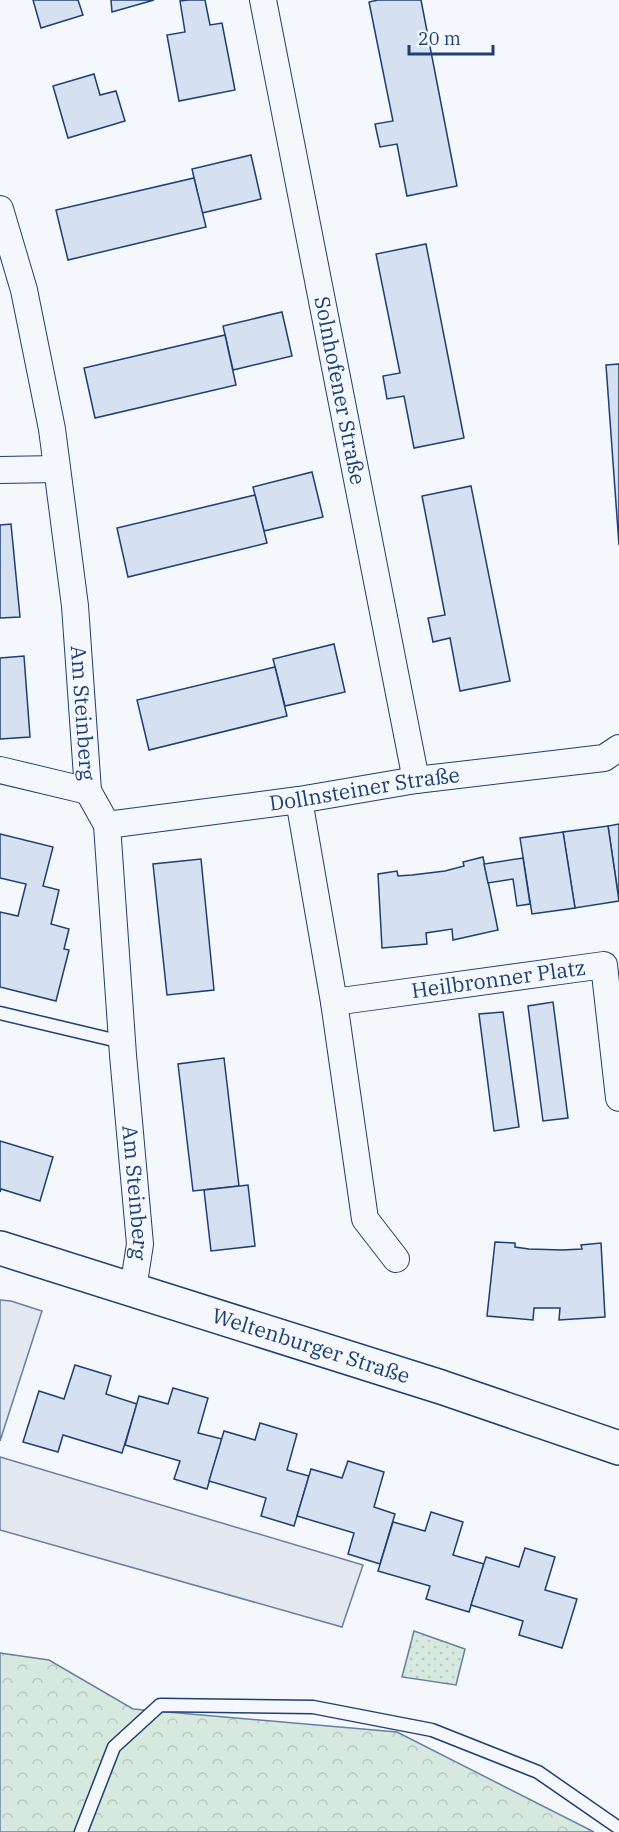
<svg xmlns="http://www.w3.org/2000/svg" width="619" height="1832" font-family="'IBM Plex Serif',serif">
  <defs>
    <pattern id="grass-dots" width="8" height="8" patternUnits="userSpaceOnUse" patternTransform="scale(1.5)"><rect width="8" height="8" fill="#d7e8df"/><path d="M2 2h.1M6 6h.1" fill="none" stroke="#b8c8c3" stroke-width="1.8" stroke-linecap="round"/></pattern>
    <pattern id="forest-crowns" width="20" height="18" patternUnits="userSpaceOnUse" patternTransform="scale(1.5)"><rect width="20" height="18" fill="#d7e8df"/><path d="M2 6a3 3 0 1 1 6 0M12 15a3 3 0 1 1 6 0" fill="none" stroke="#b8c8c3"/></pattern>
  </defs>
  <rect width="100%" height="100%" fill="#f4f7fb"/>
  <path fill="url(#grass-dots)" stroke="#687fa3" stroke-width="1.5" d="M 414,1631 L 465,1649 L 456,1685 L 402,1677 Z"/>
  <path fill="url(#forest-crowns)" stroke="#687fa3" stroke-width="1.5" d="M 0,1653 L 49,1660 L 133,1709 L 397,1732 L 594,1832 L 0,1832 Z"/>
  <g fill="#e3e8f0" stroke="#687fa3" stroke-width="1.5">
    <path d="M 0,1300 L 11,1301 L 42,1311 L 0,1441 Z"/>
    <path d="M 0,1457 L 363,1565 L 342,1627 L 0,1530 Z"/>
  </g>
  <g fill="#d5e0f0" stroke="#1d3f73" stroke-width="1.5">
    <path d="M 33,0 L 78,0 L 83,15 L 41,28 Z"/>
    <path d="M 111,0 L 154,0 L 112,12 Z"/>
    <path d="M 188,0 L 205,0 L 210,25 L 222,23 L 235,90 L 179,101 L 167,35 L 185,32 L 180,1 Z"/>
    <path d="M 378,0 L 421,0 L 457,186 L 407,196 L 397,144 L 380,147 L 375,124 L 393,121 L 369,2 Z"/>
    <path d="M 94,74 L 100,95 L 116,91 L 125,121 L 68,138 L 53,86 Z"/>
    <path d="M 251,155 L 261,199 L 202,213 L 192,169 Z"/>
    <path d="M 194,178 L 206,227 L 68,260 L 56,210 Z"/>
    <path d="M 426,244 L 464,438 L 414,448 L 404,396 L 387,399 L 383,376 L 400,373 L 376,254 Z"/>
    <path d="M 282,312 L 292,356 L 233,370 L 223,326 Z"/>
    <path d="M 225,335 L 236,385 L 95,418 L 84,368 Z"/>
    <path d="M 619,364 L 619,545 L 606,365 Z"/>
    <path d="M 312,472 L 323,517 L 264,531 L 253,487 Z"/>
    <path d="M 471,486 L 510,681 L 460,691 L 450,638 L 433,642 L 428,618 L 445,615 L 422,496 Z"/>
    <path d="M 255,495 L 267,543 L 128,577 L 117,528 Z"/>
    <path d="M 11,524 L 20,617 L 0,618 L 0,525 Z"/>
    <path d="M 334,644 L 345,692 L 285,706 L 273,659 Z"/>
    <path d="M 24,656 L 30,737 L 0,739 L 0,658 Z"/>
    <path d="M 275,667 L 287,716 L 149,750 L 137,700 Z"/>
    <path d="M 619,824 L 619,900 L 608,826 Z"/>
    <path d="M 608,826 L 619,901 L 575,908 L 563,832 Z"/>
    <path d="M 563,832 L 575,908 L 532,914 L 520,838 Z"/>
    <path d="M 0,834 L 53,847 L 43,886 L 59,890 L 51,924 L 69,929 L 64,949 L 69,950 L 56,1001 L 0,987 L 0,912 L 18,916 L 26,884 L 0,878 Z"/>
    <path d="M 483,857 L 498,930 L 453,940 L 452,929 L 426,933 L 427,944 L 382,948 L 378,874 L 397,871 L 398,876 L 412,875 L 445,871 L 464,866 L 463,862 Z"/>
    <path d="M 523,858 L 530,904 L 517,906 L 513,879 L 488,883 L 484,864 Z"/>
    <path d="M 201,859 L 214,990 L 167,995 L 153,864 Z"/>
    <path d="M 553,1002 L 568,1118 L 543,1121 L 528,1006 Z"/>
    <path d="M 503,1012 L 519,1127 L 494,1131 L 479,1014 Z"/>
    <path d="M 224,1058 L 239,1186 L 193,1191 L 178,1064 Z"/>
    <path d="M 0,1141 L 53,1157 L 40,1201 L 1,1189 L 0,1192 Z"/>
    <path d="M 248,1185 L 255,1246 L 211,1251 L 204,1190 Z"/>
    <path d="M 495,1242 L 515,1243 L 515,1247 L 529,1249 L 562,1250 L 582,1249 L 581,1245 L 601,1243 L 605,1317 L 559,1320 L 560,1308 L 534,1308 L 533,1320 L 487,1316 Z"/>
    <path d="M 75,1365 L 111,1376 L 106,1394 L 137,1404 L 122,1453 L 63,1435 L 58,1452 L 23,1442 L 39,1391 L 64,1399 Z"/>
    <path d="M 173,1388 L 208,1398 L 198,1433 L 222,1439 L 207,1489 L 174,1479 L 180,1461 L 125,1445 L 139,1396 L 168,1404 Z"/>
    <path d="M 260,1423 L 297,1434 L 287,1470 L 309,1476 L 294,1526 L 261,1516 L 266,1498 L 209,1481 L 224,1431 L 255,1440 Z"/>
    <path d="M 348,1461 L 384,1472 L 374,1507 L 395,1514 L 380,1564 L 348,1554 L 354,1533 L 297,1516 L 311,1469 L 342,1478 Z"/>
    <path d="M 431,1512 L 463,1522 L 453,1555 L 484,1564 L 469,1612 L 426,1599 L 430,1586 L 378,1571 L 393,1522 L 425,1531 Z"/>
    <path d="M 525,1548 L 555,1557 L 545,1590 L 577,1599 L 562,1648 L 519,1635 L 523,1621 L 471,1605 L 486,1557 L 519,1567 Z"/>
  </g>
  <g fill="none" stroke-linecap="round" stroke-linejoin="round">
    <defs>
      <g id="lane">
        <path d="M 0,1013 L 122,1042"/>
        <path d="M 81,1832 L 114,1747 L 160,1705 L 313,1707 L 432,1730 L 538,1772 L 619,1828"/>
      </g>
      <g id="street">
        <path id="s1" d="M 263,0 L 416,780"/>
        <path id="s2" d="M 0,209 L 24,290 L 52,429 L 75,606 L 88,791 L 107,825 L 123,1055 L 140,1244 L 133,1289"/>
        <path d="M 0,470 L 57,469"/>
        <path d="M 0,770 L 88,791"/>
        <path d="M 299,800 L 334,1002 L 365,1219 L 396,1259"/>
        <path id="s3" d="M 107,825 L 299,800 L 416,780 L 604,758 L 619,748"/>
        <path id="s4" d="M 334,1002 L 604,965 L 619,1098"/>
      </g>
      <g id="secondary">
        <path id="s5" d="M 0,1248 L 441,1387 L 619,1448"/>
      </g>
    </defs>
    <use href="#lane" stroke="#1d3f73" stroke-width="15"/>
    <use href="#street" stroke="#1d3f73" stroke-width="28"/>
    <use href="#secondary" stroke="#1d3f73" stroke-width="36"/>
    <use href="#lane" stroke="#f4f7fb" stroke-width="12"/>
    <use href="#street" stroke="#f4f7fb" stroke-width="26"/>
    <use href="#secondary" stroke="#f4f7fb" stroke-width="33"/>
  </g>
  <g text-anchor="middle" stroke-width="4.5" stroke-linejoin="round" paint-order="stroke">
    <g font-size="21" fill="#1d3f73" stroke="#f4f7fb">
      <text dy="7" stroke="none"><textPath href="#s1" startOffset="398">Solnhofener Straße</textPath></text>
      <text dy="7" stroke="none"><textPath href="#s2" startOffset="512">Am Steinberg</textPath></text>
      <text dy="7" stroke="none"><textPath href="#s3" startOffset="260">Dollnsteiner Straße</textPath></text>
      <text dy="7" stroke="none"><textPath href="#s4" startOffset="166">Heilbronner Platz</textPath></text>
      <text dy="7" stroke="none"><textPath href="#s2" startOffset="998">Am Steinberg</textPath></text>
      <text dy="7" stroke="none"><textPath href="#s5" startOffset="326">Weltenburger Straße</textPath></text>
    </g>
  </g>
  <path d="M409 45v9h84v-9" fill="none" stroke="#1d3f73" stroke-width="3"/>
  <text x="418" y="45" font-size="18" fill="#1d3f73" stroke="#f4f7fb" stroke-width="4.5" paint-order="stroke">20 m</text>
</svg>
